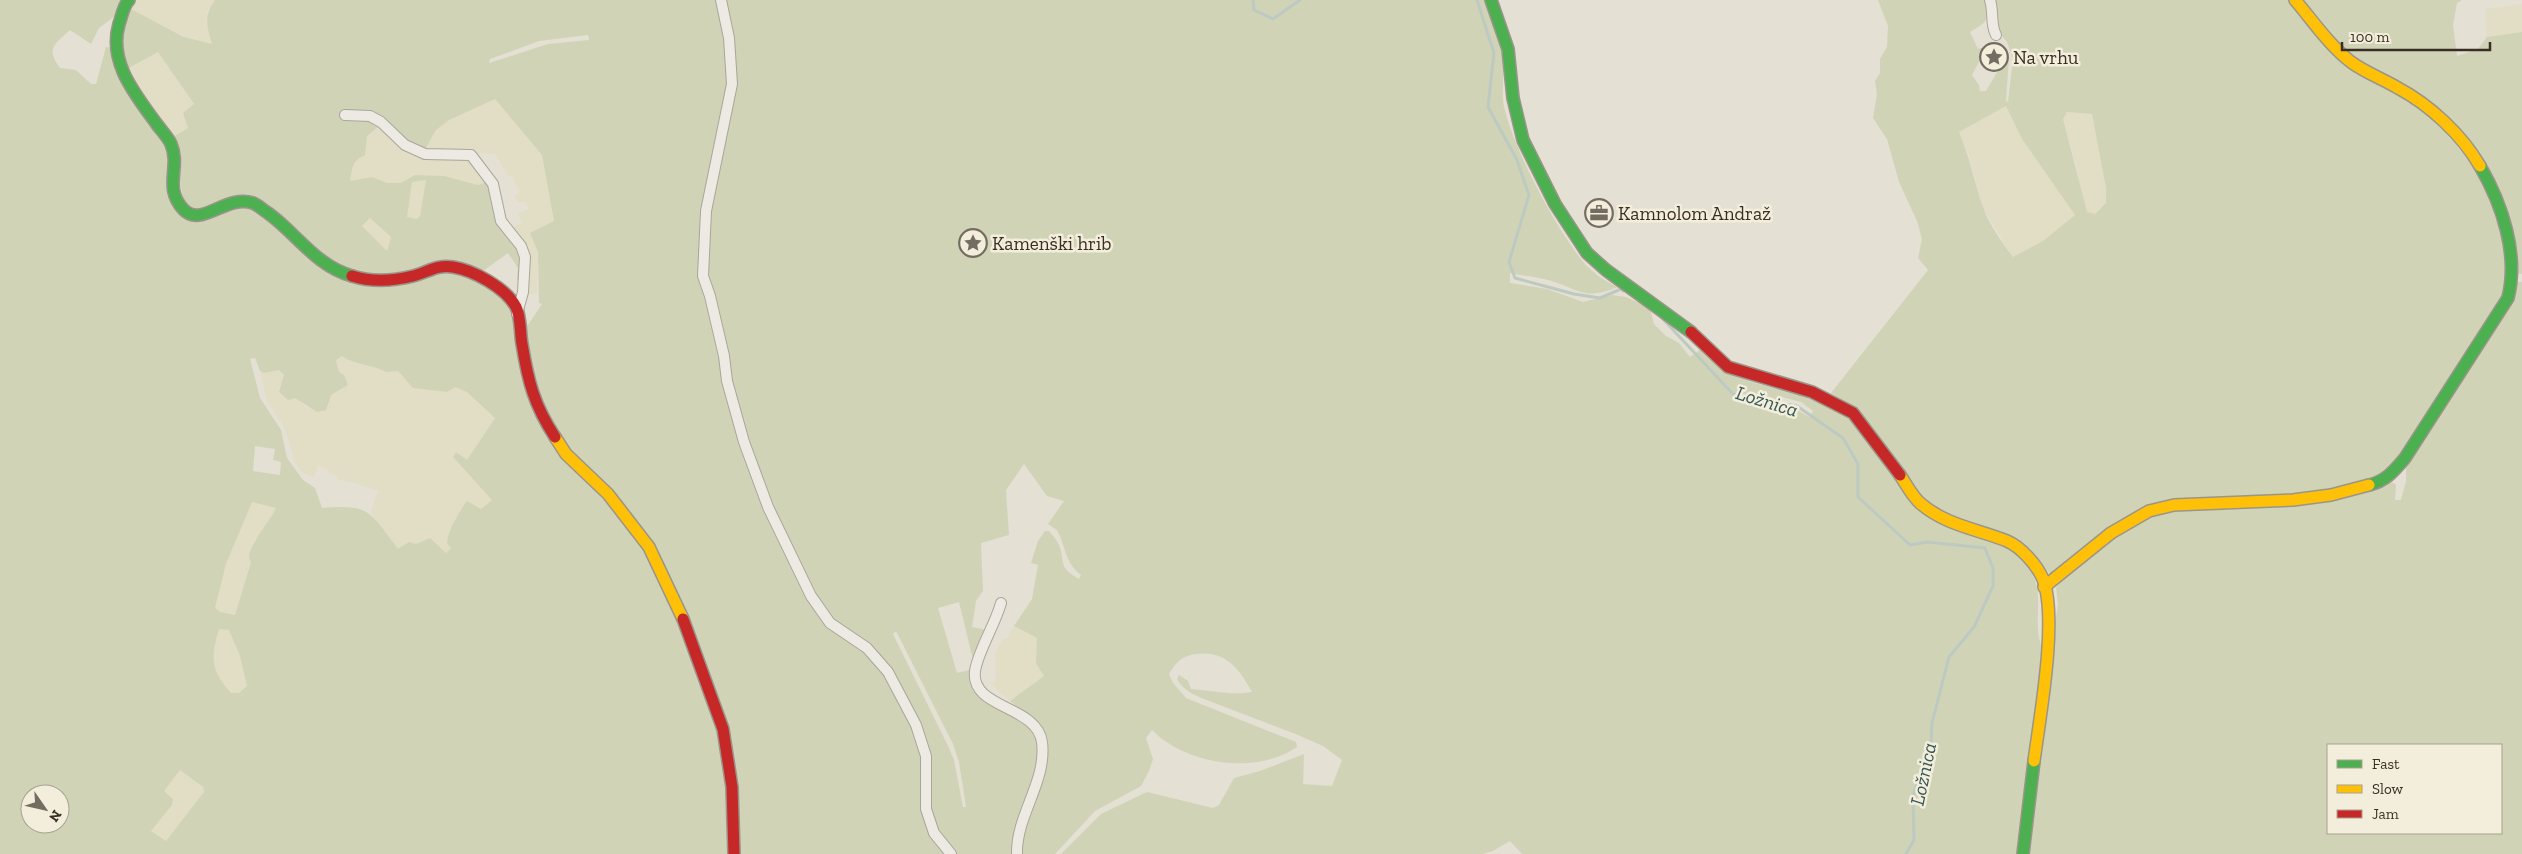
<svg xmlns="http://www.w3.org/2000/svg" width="2522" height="854" font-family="'Zilla Slab',serif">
  <rect width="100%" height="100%" fill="#e4e0d3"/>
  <g fill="#e2ddc5">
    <path d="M 131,0 L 215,0 L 207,11 L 213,45 L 193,40 L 147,18 L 127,7 Z"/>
    <path d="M 2522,4 L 2522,32 L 2487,37 L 2485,9 Z"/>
    <path d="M 158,52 L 194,105 L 188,128 L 171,138 L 125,70 Z"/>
    <path d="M 495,98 L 542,155 L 554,221 L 530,233 L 538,252 L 537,293 L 527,295 L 510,228 L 522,223 L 518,214 L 529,209 L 525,201 L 518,203 L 515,196 L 520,192 L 512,176 L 509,177 L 495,154 L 424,151 L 436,130 L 449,120 Z"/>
    <path d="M 2006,106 L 2022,139 L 2076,215 L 2043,241 L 2013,257 L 1983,208 L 1969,155 L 1959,132 Z"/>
    <path d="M 2067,112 L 2092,114 L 2106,188 L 2106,203 L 2095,214 L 2087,213 L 2082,200 L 2076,164 L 2063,119 Z"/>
    <path d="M 380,127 L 408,149 L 468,156 L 489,181 L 478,185 L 444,176 L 415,175 L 401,183 L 387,183 L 372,177 L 350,181 L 352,165 L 356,159 L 365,155 L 367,136 Z"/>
    <path d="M 426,180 L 420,216 L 418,219 L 406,217 L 412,182 Z"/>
    <path d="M 370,218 L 391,236 L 387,251 L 362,227 Z"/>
    <path d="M 342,356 L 362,365 L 376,366 L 386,372 L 398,371 L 403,378 L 455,386 L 467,392 L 495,417 L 467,460 L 456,452 L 453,457 L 493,500 L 481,510 L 467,502 L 456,516 L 454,526 L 448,534 L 451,548 L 445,553 L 441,548 L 422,540 L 416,544 L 398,549 L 371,512 L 378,491 L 352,482 L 340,480 L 337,476 L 318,465 L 314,477 L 303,473 L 295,463 L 285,428 L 267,401 L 260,371 L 264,373 L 279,370 L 284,375 L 279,392 L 295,398 L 309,409 L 348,385 L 339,372 L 336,360 Z"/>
    <path d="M 252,502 L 276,508 L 265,529 L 253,541 L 249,555 L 251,561 L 235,615 L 220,612 L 215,609 L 226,564 Z"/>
    <path d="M 1014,626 L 1037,638 L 1036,663 L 1044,676 L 1010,701 L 990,683 L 996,681 L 995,653 L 1003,639 L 1007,639 Z"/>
    <path d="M 219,628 L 229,630 L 240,656 L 247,686 L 239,693 L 231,693 L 221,683 L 212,658 Z"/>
    <path d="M 180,770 L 203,788 L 204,792 L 166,841 L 151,831 L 172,805 L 173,802 L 164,791 Z"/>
  </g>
  <g fill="#d1d3b7" fill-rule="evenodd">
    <path d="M 0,0 L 126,0 L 115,16 L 99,28 L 91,44 L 70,30 C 55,44 45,48 60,68 L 76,70 L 91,84 L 96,84 L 106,47 L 113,48 C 118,65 124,81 133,97 C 144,115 168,136 173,156 C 176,170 173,209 187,217 C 203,227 225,199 247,203 C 283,211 307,270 353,279 C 371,282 391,283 409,279 C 419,277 428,272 438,270 C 465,265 494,282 509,304 L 507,307 L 522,323 L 528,325 L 542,304 L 539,303 L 538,252 L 530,233 L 554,221 L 542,155 L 495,99 L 449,120 L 436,130 L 424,151 L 404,142 L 384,122 L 367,136 L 365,155 C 351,162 353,167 350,181 L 372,177 L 387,183 L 401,183 L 415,175 L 444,176 L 478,185 L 489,181 C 494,192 493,203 496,215 C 499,224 506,229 513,236 C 525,248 525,267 520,283 L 517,280 L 518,268 L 508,253 L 483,271 C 477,271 474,268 469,267 C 459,264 448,263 439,264 C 430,264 422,270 414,273 C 385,283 352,277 326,261 C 300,244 281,209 251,199 C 222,190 203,227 184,208 L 177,157 L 171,138 L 188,128 L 183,113 L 194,104 L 158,52 L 125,70 C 118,46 115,30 127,7 L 184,37 L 212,44 C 207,26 203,17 215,0 L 719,0 L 726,30 L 729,83 L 701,210 L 701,280 L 708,298 L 720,355 L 724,384 L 759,494 L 814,609 L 831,629 L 871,655 L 881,666 L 905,704 L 921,743 L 924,757 L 923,802 L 926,822 L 931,835 L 946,854 L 0,854 ZM 588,35 L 589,40 L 548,44 L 489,63 L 490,59 L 539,41 ZM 426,180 L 420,216 L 417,219 L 407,217 L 412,182 ZM 370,218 L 391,237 L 387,251 L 362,226 ZM 342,356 C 356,366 372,364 386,372 L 398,371 L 413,388 L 447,392 L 455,387 L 467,392 L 495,418 L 467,460 L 456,452 L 453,457 L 492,500 L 481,509 L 467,501 C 459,512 448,530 447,543 L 451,548 L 446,553 L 430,538 L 416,544 L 409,542 L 398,549 C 370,512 371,504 322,508 L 315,488 L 303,480 L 287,458 L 281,430 L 260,398 L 250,359 L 255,358 L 260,371 L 264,373 L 279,370 L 284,375 L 279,392 L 288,400 L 295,398 L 317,412 L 326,410 L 331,395 L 348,385 L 344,375 L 339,372 L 336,360 ZM 255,446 L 275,449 L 273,460 L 281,462 L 280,475 L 253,471 ZM 252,502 L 276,508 C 271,521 242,551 251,562 L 235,615 L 220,612 L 215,608 L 226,564 ZM 219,629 L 229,630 L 240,656 L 247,686 L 239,693 L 231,693 C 210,670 211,657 219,629 ZM 180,770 L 203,787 L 204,792 L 166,841 L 151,831 L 172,805 L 173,799 L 164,791 ZM 30,794 L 60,794 L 60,824 L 30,824 Z"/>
    <path d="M 725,0 L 1485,0 C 1493,19 1500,38 1503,58 C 1505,76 1500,93 1505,111 C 1517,156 1555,226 1584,263 C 1593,273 1606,282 1618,287 C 1584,300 1582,291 1552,281 C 1538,277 1523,276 1510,273 L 1510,283 L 1547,289 L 1583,302 L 1612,295 L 1626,297 L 1646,306 L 1651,312 L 1654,324 L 1666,336 L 1679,343 L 1690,357 L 1700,350 C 1743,395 1788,381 1836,410 C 1877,434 1891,486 1928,515 C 1957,536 1997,535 2023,560 C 2029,567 2034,574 2036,583 C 2040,596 2037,614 2038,628 C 2038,635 2040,641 2041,647 C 2042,669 2037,693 2034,715 C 2029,761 2023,808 2018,854 L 1522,854 L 1510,841 L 1493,851 L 1482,854 L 1061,854 L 1101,814 L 1147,792 L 1213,808 L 1219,805 L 1234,778 L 1260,771 L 1304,754 L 1303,784 L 1332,786 L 1342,760 L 1323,746 L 1298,735 L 1204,699 C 1192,694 1183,690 1177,679 L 1179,675 L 1188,681 L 1191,689 C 1211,690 1233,696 1252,692 C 1239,668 1225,650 1196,654 C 1182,656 1176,662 1169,674 L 1173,683 L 1186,698 L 1296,742 L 1297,747 C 1256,775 1186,765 1152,730 L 1146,738 L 1153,759 L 1149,771 L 1141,786 L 1095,811 L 1055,854 L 1020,854 C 1020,819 1060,761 1041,730 C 1034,718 1021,710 1010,701 L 1044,676 L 1036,663 L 1037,638 L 1014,626 L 1032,599 L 1038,565 L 1031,563 L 1038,541 L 1045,531 L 1049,531 C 1052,535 1057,540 1059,545 C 1066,564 1057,566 1079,579 L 1081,575 C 1065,563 1066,547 1057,530 L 1048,524 L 1064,501 L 1047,496 L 1024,464 L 1006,490 L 1009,535 L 981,543 L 983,591 L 976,601 L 972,627 L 987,630 C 984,639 978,649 978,659 C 976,709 1031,703 1040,739 C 1049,778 1015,815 1015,854 L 954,854 L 938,832 L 931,815 L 928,751 L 918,719 L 904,692 L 882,659 L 869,646 L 840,627 L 824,613 L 810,589 L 781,532 L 766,496 L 747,440 L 731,382 L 707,278 L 710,213 L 736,83 L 730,18 ZM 1782,397 L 1801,402 L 1813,411 L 1809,417 L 1797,410 L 1778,405 ZM 959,602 L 974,664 L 969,670 L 957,673 L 938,608 ZM 896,631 L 953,744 L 959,762 L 966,807 L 963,807 L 954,760 L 949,748 L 893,634 Z"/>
    <path d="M 1878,0 L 1987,0 C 1989,21 1988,21 1970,32 L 1978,49 L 1984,47 L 1989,54 L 1979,62 L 1972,75 L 1979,85 L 1980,91 L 1986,91 L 2006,57 L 2009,57 L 2006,101 L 2008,102 L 2013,59 L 2007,42 L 1998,31 L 1993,0 L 2292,0 L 2338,57 L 2410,101 L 2443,130 L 2481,174 L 2504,242 L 2506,291 L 2398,459 L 2382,474 L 2315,494 L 2175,501 L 2050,574 L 2030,549 L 2005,534 L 1940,511 L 1921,495 L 1848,404 L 1831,393 L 1928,270 L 1918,258 L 1922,239 L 1917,221 L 1899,182 L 1887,139 L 1873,118 L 1877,94 L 1875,81 L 1880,73 L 1880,59 L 1887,47 L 1888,26 ZM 2006,106 L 2022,139 L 2075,215 L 2043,241 L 2013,257 C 2002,242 1989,225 1983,207 C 1974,182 1970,157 1959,132 ZM 2067,112 L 2092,114 L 2106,188 L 2106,203 L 2095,214 L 2087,212 L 2063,119 Z"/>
    <path d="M 2300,0 L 2462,0 L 2457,3 L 2453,25 L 2457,56 L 2478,49 L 2487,37 L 2522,32 L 2522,274 L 2517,274 L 2498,190 L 2480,152 L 2464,135 L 2355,60 Z"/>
    <path d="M 2517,282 L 2522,282 L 2522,854 L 2029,854 L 2050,653 L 2058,605 L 2056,588 L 2064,576 L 2100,547 L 2150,516 L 2210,506 L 2271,507 L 2392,482 L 2396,485 L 2395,500 L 2401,500 L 2406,481 L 2406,465 ZM 2328,745 L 2501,745 L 2501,833 L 2328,833 Z"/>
  </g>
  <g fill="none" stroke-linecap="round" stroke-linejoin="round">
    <g stroke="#bccac2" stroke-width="3">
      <path d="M 1253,0 L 1254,10 L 1273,19 L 1300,0"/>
      <path d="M 1477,0 L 1494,53 L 1488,107 L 1517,160 L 1529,195 L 1509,262 L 1515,278 L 1574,294 L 1600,298 L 1621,289 L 1623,291"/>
      <path d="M 1661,317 L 1734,395 L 1797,406 L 1843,438 L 1858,464 L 1858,497 L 1910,545 L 1927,542 L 1985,548 L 1993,568 L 1993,586 L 1974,627 L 1949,657 L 1932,723 L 1931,745 L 1913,796 L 1914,840 L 1906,854"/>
    </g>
    <defs>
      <g id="street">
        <path d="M 721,0 L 729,38 L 732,84 L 706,211 L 703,276 L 710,296 L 724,356 L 727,381 L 744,442 L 768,507 L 811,596 L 830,623 L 867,648 L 888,672 L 916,725 L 926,756 L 926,809 L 934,833 L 951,854"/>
        <path d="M 1990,0 C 1994,12 1990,24 1996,35"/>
        <path d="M 345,115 L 370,116 L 381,122 L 405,145 L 425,154 L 471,155 L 493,184 L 501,221 L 521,246 L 525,257 L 523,292 L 517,314"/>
        <path d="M 1001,603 C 995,625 978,651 975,671 C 970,709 1037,705 1042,742 C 1047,782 1016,815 1017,854"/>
      </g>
      <g id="fast">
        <path d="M 129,0 C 123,6 122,16 119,24 C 108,62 135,94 156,123 C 160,129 168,137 171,144 C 181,167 163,187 183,209 C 201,229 225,194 253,203 C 258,205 263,210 268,213 C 297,234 316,266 352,276"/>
        <path d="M 1491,0 L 1508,49 L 1513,98 L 1523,140 L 1555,204 L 1587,253 L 1606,270 L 1691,332"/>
        <path d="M 2369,485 C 2386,481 2394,471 2405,458 L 2508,298 C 2519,254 2502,204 2480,166"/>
        <path d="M 2023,854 L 2034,761"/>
      </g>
      <g id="slow">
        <path d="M 2295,0 C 2313,21 2329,45 2351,62 C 2366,73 2383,79 2398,88 C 2430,105 2462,135 2480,166"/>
        <path d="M 555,437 L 566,454 L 608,494 L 649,547 L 683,619"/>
        <path d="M 1900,475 C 1906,484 1912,496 1920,503 C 1945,525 1977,529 2007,541 C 2021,547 2037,565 2043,579 C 2058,619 2040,716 2034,761"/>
        <path d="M 2044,587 L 2111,533 L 2149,511 L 2174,505 L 2293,500 L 2331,495 L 2369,485"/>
      </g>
      <g id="jam">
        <path d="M 352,276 C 371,282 393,281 413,276 C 426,273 437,264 453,267 C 473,270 506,288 516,307 C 521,316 520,334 522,344 C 528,381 534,405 555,437"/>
        <path d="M 1691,332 L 1728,367 L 1812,392 L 1853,413 L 1900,475"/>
        <path d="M 683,619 L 723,729 L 732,787 L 734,854"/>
      </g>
    </defs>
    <use href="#street" stroke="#aaa59b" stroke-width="12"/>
    <use href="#fast" stroke="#9a958b" stroke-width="14"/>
    <use href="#slow" stroke="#9a958b" stroke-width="14"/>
    <use href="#jam" stroke="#9a958b" stroke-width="14"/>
    <use href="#street" stroke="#edeae3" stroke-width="10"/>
    <use href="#fast" stroke="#4caf50" stroke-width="11"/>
    <use href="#slow" stroke="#ffc107" stroke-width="11"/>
    <use href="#jam" stroke="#c62828" stroke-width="11"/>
  </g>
  <defs>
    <symbol id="sight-ring" viewBox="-11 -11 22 22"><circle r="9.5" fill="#f3eddb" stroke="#756c61" stroke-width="1.5"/><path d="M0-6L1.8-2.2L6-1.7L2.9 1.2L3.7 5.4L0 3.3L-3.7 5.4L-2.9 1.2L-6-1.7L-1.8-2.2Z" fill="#756c61"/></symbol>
    <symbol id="office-ring" viewBox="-11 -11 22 22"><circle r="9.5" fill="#f3eddb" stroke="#756c61" stroke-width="1.5"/><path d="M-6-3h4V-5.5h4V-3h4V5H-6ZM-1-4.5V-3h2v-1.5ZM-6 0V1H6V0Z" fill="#756c61"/></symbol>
  </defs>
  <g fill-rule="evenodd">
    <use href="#sight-ring" x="1978" y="41" width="32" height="32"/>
    <use href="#office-ring" x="1583" y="197" width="32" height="32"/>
    <use href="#sight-ring" x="957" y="227" width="32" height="32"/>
  </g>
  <g text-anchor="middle" stroke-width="5" stroke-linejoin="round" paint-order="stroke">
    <g font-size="19" fill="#392e23" stroke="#f3eddb" text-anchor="start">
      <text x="2013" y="64">Na vrhu</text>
      <text x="1618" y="220">Kamnolom Andraž</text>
      <text x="992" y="250">Kamenški hrib</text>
    </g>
    <g font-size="20" font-style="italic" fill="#345756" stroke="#f3eddb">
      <text transform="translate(1767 401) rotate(17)" y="7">Ložnica</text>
      <text transform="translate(1923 774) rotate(-78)" y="7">Ložnica</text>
    </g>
  </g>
  <rect x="2327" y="744" width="175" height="90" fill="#f3eddb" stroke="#a9a191"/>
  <rect x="2337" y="760" width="25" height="8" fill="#4caf50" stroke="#a9a191"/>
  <text x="2372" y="769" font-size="15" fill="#392e23">Fast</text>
  <rect x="2337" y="785" width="25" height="8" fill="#ffc107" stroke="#a9a191"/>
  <text x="2372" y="794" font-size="15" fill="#392e23">Slow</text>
  <rect x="2337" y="810" width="25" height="8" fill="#c62828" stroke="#a9a191"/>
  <text x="2372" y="819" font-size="15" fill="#392e23">Jam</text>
  <g transform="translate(45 809) rotate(124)"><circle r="24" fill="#f3eddb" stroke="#a9a191"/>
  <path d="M0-4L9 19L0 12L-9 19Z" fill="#756c61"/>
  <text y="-8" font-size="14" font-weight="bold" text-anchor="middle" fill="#392e23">N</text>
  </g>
  <path d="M2342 42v8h148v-8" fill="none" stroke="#392e23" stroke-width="2.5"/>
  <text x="2350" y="42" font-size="15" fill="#392e23" stroke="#f3eddb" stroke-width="4" paint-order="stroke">100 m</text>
</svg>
